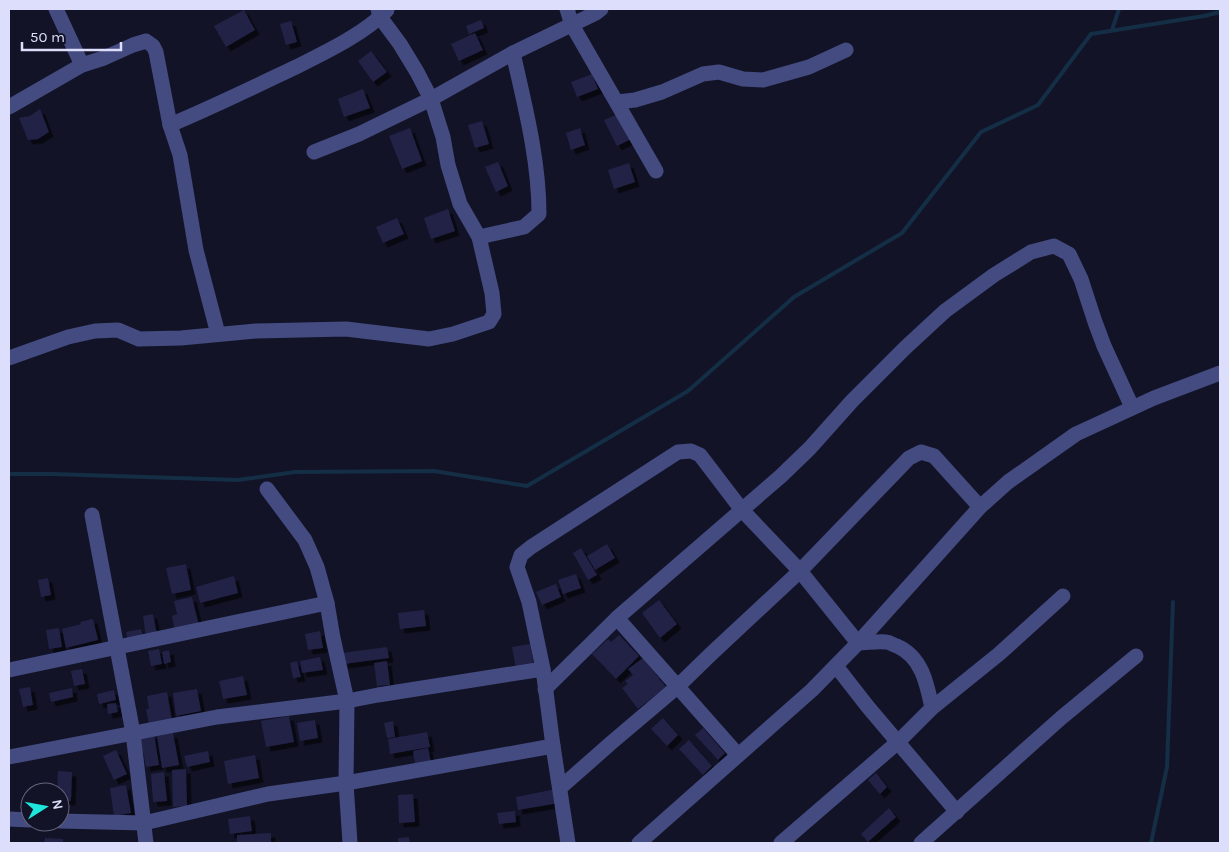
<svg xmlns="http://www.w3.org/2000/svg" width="1229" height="852" font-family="Karla,sans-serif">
  <defs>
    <filter id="shadow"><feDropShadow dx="4.5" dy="4.5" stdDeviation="0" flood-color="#0009"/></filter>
  </defs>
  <rect width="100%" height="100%" fill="#131327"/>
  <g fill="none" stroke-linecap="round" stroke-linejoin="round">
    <g stroke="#132e45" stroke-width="4">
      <path d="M 1112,30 L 1119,9"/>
      <path d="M 9,474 L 52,474 L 238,480 L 295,472 L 434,471 L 527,486 L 688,391 L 794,297 L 902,233 L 981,132 L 1038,105 L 1091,34 L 1204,16 L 1220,12"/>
      <path d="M 1151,843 L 1167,767 L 1173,602"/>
    </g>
  </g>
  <g fill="#222146" filter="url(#shadow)">
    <path d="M 244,10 L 255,30 L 226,47 L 214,26 Z"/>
    <path d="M 481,20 L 484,28 L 469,34 L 466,26 Z"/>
    <path d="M 291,21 L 297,42 L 286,45 L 280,24 Z"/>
    <path d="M 475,33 L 483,50 L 459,61 L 451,44 Z"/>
    <path d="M 371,51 L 387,72 L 373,82 L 358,61 Z"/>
    <path d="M 592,74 L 598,89 L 577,97 L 571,82 Z"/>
    <path d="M 363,89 L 370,108 L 344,117 L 338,99 Z"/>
    <path d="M 40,109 L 49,132 L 38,139 L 28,140 L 19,118 L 30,116 Z"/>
    <path d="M 618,114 L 631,139 L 617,146 L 604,120 Z"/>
    <path d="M 482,121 L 489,144 L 475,148 L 468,125 Z"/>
    <path d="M 410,128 L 422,161 L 402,169 L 389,136 Z"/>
    <path d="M 580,128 L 585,145 L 571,150 L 566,133 Z"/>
    <path d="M 498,162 L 508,186 L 496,192 L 485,167 Z"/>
    <path d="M 629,163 L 635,182 L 614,189 L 608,170 Z"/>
    <path d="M 448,209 L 455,231 L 431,239 L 424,218 Z"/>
    <path d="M 397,218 L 404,234 L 383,243 L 376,227 Z"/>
    <path d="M 607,544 L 615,558 L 595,570 L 587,556 Z"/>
    <path d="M 581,548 L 597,575 L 588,580 L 573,553 Z"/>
    <path d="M 186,564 L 191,590 L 172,594 L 166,568 Z"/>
    <path d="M 576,574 L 581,588 L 563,594 L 558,580 Z"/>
    <path d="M 234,576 L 238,593 L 200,603 L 196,587 Z"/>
    <path d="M 48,578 L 51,595 L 41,597 L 38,580 Z"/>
    <path d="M 556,584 L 561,597 L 542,605 L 536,592 Z"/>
    <path d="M 192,597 L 199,625 L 175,631 L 172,616 L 177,614 L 174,601 Z"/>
    <path d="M 659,600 L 677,624 L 660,638 L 642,613 Z"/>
    <path d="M 424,610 L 426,626 L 400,629 L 398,613 Z"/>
    <path d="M 153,614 L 157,635 L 146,637 L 143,616 Z"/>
    <path d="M 93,619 L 98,640 L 66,648 L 62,629 L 81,624 L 80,622 Z"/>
    <path d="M 59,628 L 62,647 L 49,649 L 46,630 Z"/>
    <path d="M 141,629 L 143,638 L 128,641 L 126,632 Z"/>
    <path d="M 320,631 L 323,648 L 308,650 L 305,634 Z"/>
    <path d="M 619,635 L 639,656 L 616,679 L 592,654 L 608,639 L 611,642 Z"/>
    <path d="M 530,644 L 534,666 L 516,669 L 512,647 Z"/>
    <path d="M 387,647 L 389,658 L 344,664 L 342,653 Z"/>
    <path d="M 159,649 L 162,664 L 151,666 L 148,651 Z"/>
    <path d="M 169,650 L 171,662 L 164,664 L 162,652 Z"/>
    <path d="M 320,657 L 323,670 L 302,673 L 300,661 Z"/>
    <path d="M 643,658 L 666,687 L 638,709 L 622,688 L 628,684 L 625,681 L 633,675 L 628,669 Z"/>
    <path d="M 297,661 L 301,677 L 293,678 L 290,663 Z"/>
    <path d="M 387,661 L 390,685 L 377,686 L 374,663 Z"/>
    <path d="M 82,669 L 85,684 L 74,686 L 71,671 Z"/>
    <path d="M 243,676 L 247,695 L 223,699 L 219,681 Z"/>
    <path d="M 30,687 L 33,705 L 23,707 L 19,689 Z"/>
    <path d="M 72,688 L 73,697 L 51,702 L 49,693 Z"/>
    <path d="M 197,689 L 201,711 L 176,716 L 173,693 Z"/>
    <path d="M 114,690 L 116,700 L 99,704 L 97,694 Z"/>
    <path d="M 167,692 L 172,720 L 149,724 L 146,709 L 149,709 L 147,696 Z"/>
    <path d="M 116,703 L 118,712 L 108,714 L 107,704 Z"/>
    <path d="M 289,716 L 294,742 L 266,747 L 261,721 Z"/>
    <path d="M 663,718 L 678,735 L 667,746 L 651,729 Z"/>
    <path d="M 315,720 L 318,738 L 300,741 L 297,723 Z"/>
    <path d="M 393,721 L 395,737 L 387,738 L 384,723 Z"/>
    <path d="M 703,728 L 725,753 L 718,760 L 695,735 Z"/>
    <path d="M 427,732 L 430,747 L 390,754 L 388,739 Z"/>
    <path d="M 173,733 L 179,765 L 162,768 L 157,736 Z"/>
    <path d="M 154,734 L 159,765 L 146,767 L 140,736 Z"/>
    <path d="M 689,740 L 712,766 L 703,775 L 679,749 Z"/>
    <path d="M 428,748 L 432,767 L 416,770 L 413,751 Z"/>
    <path d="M 116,750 L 127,774 L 114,780 L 103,756 Z"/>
    <path d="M 208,751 L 210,762 L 187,767 L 184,756 Z"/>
    <path d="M 255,755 L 259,778 L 228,784 L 224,761 Z"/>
    <path d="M 186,769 L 187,806 L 173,807 L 172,770 Z"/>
    <path d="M 58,771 L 72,772 L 71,801 L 60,800 L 60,792 L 57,792 Z"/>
    <path d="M 164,772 L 167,801 L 153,802 L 151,774 Z"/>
    <path d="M 876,773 L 887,787 L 880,794 L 868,780 Z"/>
    <path d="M 126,785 L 131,813 L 114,816 L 110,788 Z"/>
    <path d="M 556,789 L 559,803 L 518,810 L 516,797 Z"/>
    <path d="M 413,794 L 415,822 L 399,823 L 398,795 Z"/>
    <path d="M 889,808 L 896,817 L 868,842 L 861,834 Z"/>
    <path d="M 515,811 L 516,822 L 499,824 L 497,813 Z"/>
    <path d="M 250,816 L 252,831 L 230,834 L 228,819 Z"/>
    <path d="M 271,833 L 271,843 L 237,843 L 237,835 Z"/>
    <path d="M 409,837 L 410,843 L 398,843 L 398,838 Z"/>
    <path d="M 45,838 L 63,839 L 63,843 L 44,843 Z"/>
  </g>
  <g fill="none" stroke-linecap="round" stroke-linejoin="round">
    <g stroke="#434b81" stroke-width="15">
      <path d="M 56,9 L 82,65"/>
      <path d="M 567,9 L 572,25 L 656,171"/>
      <path d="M 617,102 L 635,100 L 662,92 L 703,74 L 719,72 L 743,79 L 763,80 L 809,67 L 846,50"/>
      <path d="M 9,107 L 82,65 L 104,58 L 133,45 L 146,41 L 153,46 L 156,52 L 170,125 L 180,155 L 196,250 L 218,334"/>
      <path d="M 170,125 C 213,107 254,87 296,67 C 324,53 366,33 387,10"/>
      <path d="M 314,152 L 359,134 L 431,99 L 513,53 L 596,13 L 601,9"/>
      <path d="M 479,237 L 524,227 L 539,214 C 539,160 525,106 513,53"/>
      <path d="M 9,358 L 68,337 L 95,331 L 118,330 L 139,339 L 181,338 L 256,331 L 346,329 L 429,339 L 453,334 L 489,322 L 494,314 L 492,293 L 479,237 L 460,204 L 448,165 L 443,137 L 431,99 L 417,72 L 400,44 L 380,17 L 378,9"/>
      <path d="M 267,489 L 305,540 L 317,567 L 327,603 L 333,638 L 347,701 L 346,783 L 350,843"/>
      <path d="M 92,515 L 133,733 L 146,843"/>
      <path d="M 617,618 L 738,755"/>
      <path d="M 836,666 L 868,707 L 957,812"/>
      <path d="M 9,670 L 327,603"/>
      <path d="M 545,689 L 617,618 L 781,476 L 810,448 L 852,401 L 905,348 L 945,311 L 994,275 L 1031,252 L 1054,246 L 1069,254 L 1081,279 L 1095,322 L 1104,346 L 1132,407"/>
      <path d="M 9,757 L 217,717 L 347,701 L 378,695 L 543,669"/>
      <path d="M 560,788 L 611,743 L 677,687 L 711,654 L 800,571 L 909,458 L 921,452 L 934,456 L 980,507"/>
      <path d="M 9,819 L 30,820"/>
      <path d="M 60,821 L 144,823 L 268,794 L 346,783 L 553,746"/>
      <path d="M 568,843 L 553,746 L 543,669 L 529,602 L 517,567 L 521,555 L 531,547 L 678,452 L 691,451 L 700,455 L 742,510 L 800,571 L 858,643 C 867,643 877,641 886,642 C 890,642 893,645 897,646 C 922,657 927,684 932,708"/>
      <path d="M 639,843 L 812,690 L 858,643 L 980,507 L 1008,482 L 1076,434 L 1154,398 L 1220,373"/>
      <path d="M 781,843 L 898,742 L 932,708 L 999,654 L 1063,596"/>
      <path d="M 921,843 L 1061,718 L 1136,656"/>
    </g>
  </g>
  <rect width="1229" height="852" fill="none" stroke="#dcdefb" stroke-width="20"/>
  <g transform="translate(45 807) rotate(79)"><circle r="24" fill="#131327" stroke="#63647c"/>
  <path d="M0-4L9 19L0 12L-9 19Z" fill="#1de6da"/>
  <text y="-8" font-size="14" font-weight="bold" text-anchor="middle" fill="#dcdefb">N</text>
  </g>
  <path d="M22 42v8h99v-8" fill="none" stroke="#dcdefb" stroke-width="2.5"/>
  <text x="30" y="42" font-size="15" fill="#dcdefb" stroke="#131327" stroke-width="4" paint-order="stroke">50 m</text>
</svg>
